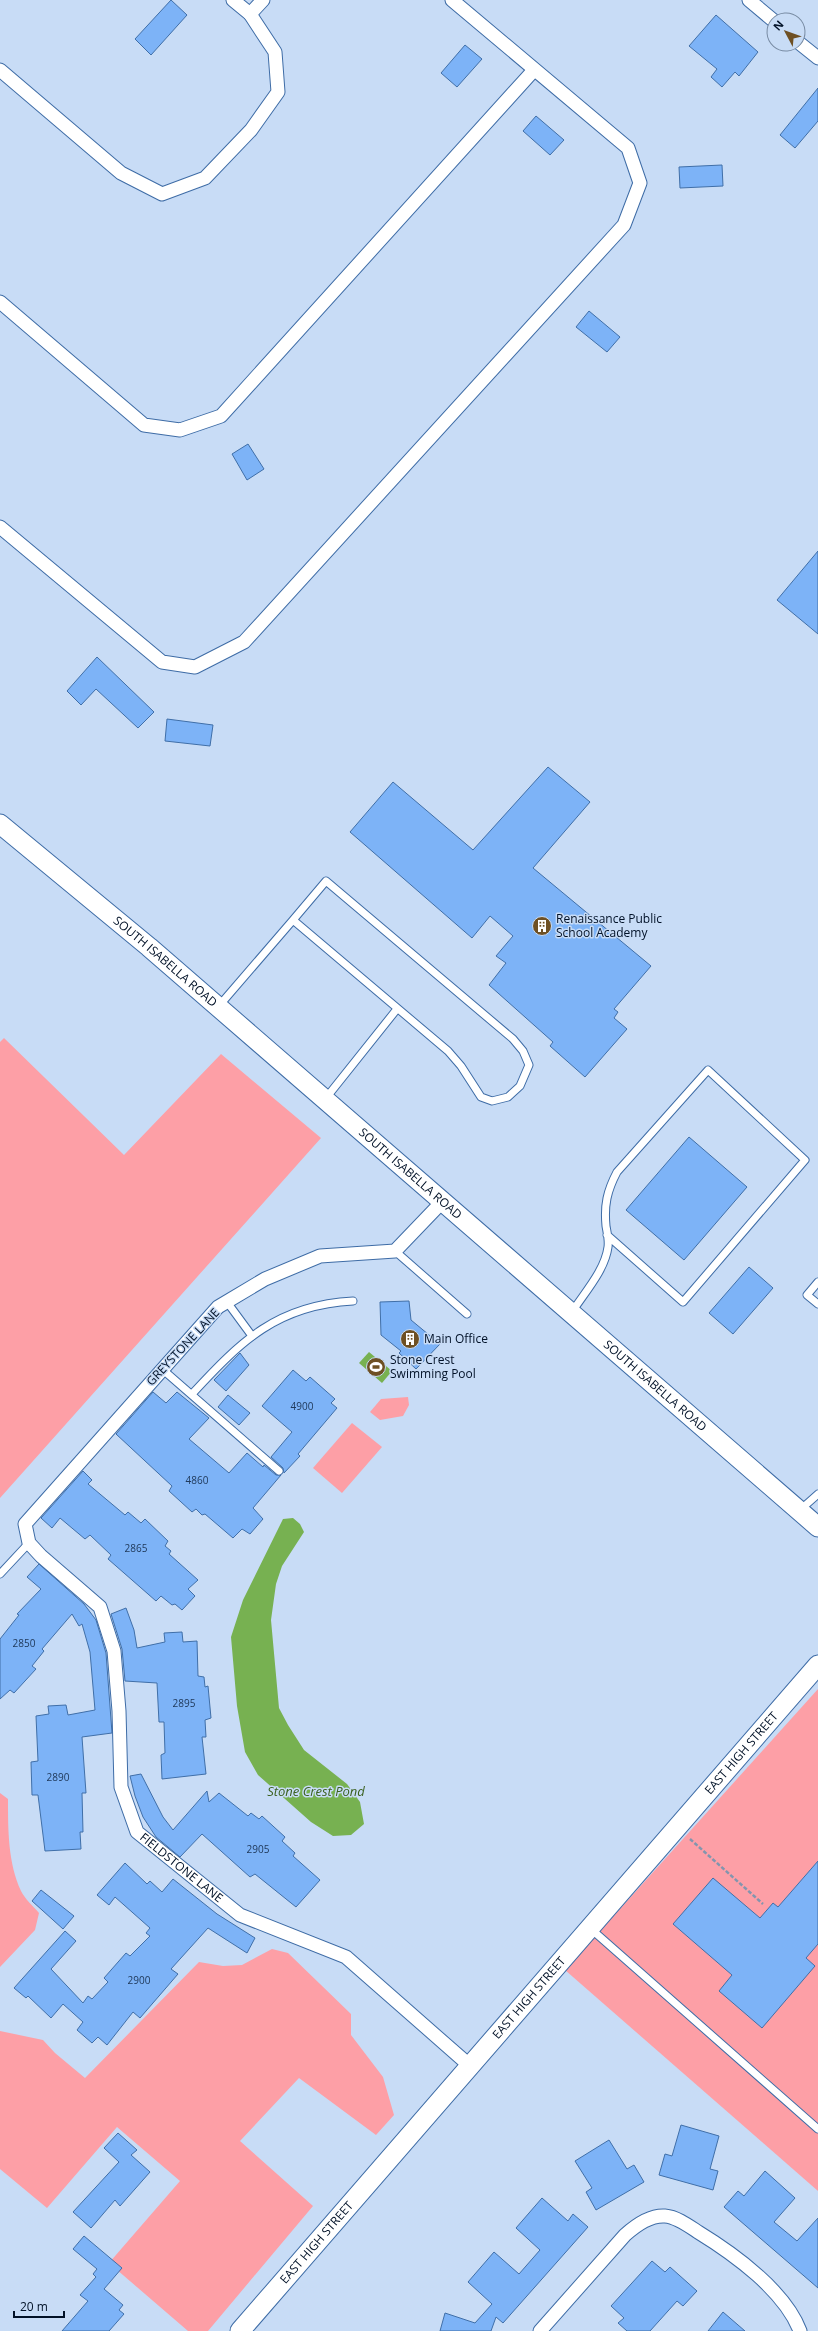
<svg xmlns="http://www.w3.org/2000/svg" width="818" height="2331" font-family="'Open Sans',sans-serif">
  <rect width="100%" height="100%" fill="#c8dcf6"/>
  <g fill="#fd9fa6">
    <path d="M 4,1038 L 124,1155 L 221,1054 L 321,1138 L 0,1498 L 0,1042 Z"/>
    <path d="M 408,1397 L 409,1405 L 403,1416 L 380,1420 L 370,1412 L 381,1399 Z"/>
    <path d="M 352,1423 L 382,1447 L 342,1493 L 313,1468 Z"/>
    <path d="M 818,1689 L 818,2191 L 565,1970 Z"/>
    <path d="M 0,1793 L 8,1799 C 8,1830 8,1863 21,1891 C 25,1899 33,1906 39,1913 L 35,1930 L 0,1967 Z"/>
    <path d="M 272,1949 L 288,1953 L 351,2014 L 351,2035 L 383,2077 L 394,2115 L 376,2135 L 299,2078 L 240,2141 L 313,2206 L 208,2331 L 188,2331 L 109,2263 L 180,2181 L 117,2127 L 47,2208 L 0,2169 L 0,2031 L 43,2040 L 55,2053 L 85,2078 L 199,1962 L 223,1966 L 242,1965 Z"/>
  </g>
  <g fill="#77b151">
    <path d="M 369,1352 L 392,1371 L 382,1383 L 359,1363 Z"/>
    <path d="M 293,1518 L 300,1524 L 304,1532 L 282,1566 L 276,1584 L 271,1620 L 279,1708 L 288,1725 L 304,1750 L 347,1784 L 360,1802 L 364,1824 L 351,1835 L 333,1836 L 311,1822 L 258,1775 L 245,1752 L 237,1706 L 231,1637 L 243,1600 L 283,1519 Z"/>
  </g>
  <g fill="#7db3f7" stroke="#406fa8">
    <path d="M 171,0 L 187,15 L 151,55 L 135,39 Z"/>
    <path d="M 716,15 L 758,52 L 739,76 L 735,72 L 722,87 L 711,77 L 717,69 L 689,46 Z"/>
    <path d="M 465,45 L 482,59 L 457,87 L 441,73 Z"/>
    <path d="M 818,88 L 818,121 L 795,148 L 780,135 Z"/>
    <path d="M 536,116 L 564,140 L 550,155 L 523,131 Z"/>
    <path d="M 722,165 L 723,186 L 680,188 L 679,167 Z"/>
    <path d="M 589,311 L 620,337 L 607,352 L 576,327 Z"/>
    <path d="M 248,444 L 264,469 L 247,480 L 232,454 Z"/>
    <path d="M 818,551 L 818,634 L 777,600 Z"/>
    <path d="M 97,657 L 154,712 L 138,728 L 96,689 L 81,705 L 67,691 Z"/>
    <path d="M 167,719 L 213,725 L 210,746 L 165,741 Z"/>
    <path d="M 548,767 L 590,802 L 533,868 L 651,966 L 614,1009 L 618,1012 L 614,1018 L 627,1029 L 585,1077 L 550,1046 L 553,1042 L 489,985 L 506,963 L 496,956 L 513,936 L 490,916 L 472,938 L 350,832 L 393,782 L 473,850 Z"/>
    <path d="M 689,1137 L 747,1187 L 684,1260 L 626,1210 Z"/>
    <path d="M 749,1267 L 773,1288 L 733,1334 L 709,1313 Z"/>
    <path d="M 409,1301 L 411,1320 L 440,1344 L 416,1369 L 399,1353 L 401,1351 L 381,1335 L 380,1302 Z"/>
    <path d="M 240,1353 L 249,1365 L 226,1391 L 214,1380 Z"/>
    <path d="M 293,1370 L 306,1381 L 310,1377 L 335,1399 L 331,1403 L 337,1408 L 298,1454 L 300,1456 L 284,1473 L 283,1468 L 271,1457 L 292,1432 L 262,1406 Z"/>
    <path d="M 153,1392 L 166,1403 L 177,1392 L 209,1418 L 189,1439 L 229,1473 L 247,1453 L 263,1467 L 264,1465 L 276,1475 L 281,1475 L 253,1508 L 263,1519 L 250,1534 L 242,1529 L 233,1538 L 205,1514 L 202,1515 L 196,1509 L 192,1512 L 169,1491 L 172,1486 L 116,1434 Z"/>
    <path d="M 228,1395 L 250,1413 L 239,1425 L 218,1407 Z"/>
    <path d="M 83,1471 L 92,1480 L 88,1484 L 125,1515 L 128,1512 L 141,1523 L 145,1519 L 168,1541 L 165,1546 L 171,1551 L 169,1554 L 198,1580 L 188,1589 L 195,1596 L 182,1610 L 175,1604 L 172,1605 L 161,1596 L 156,1601 L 108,1559 L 111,1555 L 90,1535 L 85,1539 L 60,1518 L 52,1528 L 41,1518 Z"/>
    <path d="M 39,1564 L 84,1604 L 96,1620 L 106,1653 L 112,1733 L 82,1737 L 86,1793 L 82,1793 L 83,1832 L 80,1832 L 81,1849 L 45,1851 L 38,1795 L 32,1795 L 31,1762 L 38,1761 L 36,1716 L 49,1714 L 48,1706 L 66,1705 L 68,1715 L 95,1710 L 90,1652 L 82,1624 L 79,1626 L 72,1614 L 42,1649 L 44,1651 L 32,1666 L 36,1669 L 14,1693 L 10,1690 L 0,1699 L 0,1639 L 19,1615 L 17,1614 L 41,1589 L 27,1577 Z"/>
    <path d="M 126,1608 L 134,1630 L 137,1648 L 165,1642 L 164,1633 L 182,1632 L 183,1642 L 197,1641 L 198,1676 L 204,1677 L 205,1687 L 208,1686 L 211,1718 L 205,1720 L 206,1737 L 202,1737 L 206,1774 L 162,1779 L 161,1755 L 165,1753 L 164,1722 L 159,1722 L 157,1683 L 125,1681 L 122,1649 L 111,1614 Z"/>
    <path d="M 141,1774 L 163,1817 L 173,1830 L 207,1791 L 209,1802 L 219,1793 L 248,1816 L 251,1813 L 259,1819 L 262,1816 L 285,1837 L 282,1841 L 295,1853 L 293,1856 L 320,1880 L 296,1907 L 255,1874 L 250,1877 L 202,1834 L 180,1857 L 156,1837 L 143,1817 L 135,1796 L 130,1776 Z"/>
    <path d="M 818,1861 L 818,1944 L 806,1958 L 815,1966 L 762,2028 L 719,1991 L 732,1975 L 673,1924 L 713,1878 L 760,1918 L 773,1903 L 778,1907 Z"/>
    <path d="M 125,1863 L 147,1884 L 150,1881 L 162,1892 L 173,1879 L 217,1914 L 255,1938 L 247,1953 L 208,1928 L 171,1969 L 178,1974 L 140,2018 L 133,2012 L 107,2045 L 98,2037 L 92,2043 L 77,2030 L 83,2022 L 63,2004 L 51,2018 L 28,1996 L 26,1998 L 14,1988 L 65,1931 L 76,1941 L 51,1969 L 83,2003 L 88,1996 L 92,1999 L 108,1982 L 104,1978 L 126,1953 L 130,1956 L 150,1936 L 146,1933 L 150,1928 L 115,1897 L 109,1905 L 97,1895 Z"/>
    <path d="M 41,1890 L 74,1916 L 63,1929 L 32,1901 Z"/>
    <path d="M 681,2125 L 719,2136 L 710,2169 L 718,2171 L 713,2190 L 659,2175 L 665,2154 L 672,2156 Z"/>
    <path d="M 118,2133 L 137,2150 L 131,2155 L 150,2172 L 120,2206 L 115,2200 L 91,2228 L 73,2212 L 119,2162 L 104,2148 Z"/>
    <path d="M 609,2140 L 627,2169 L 634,2165 L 644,2182 L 596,2210 L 586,2192 L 592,2188 L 575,2161 Z"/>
    <path d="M 765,2171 L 795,2198 L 774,2222 L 797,2241 L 818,2218 L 818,2288 L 724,2207 L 738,2191 L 744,2196 Z"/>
    <path d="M 542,2198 L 568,2221 L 573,2214 L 588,2227 L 503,2323 L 496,2317 L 491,2331 L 440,2331 L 445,2313 L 475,2323 L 492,2304 L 468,2282 L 494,2252 L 519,2274 L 540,2250 L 516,2228 Z"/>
    <path d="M 84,2236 L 122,2268 L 104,2289 L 123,2305 L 119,2310 L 124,2314 L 109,2331 L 62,2331 L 88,2301 L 80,2295 L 96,2277 L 93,2274 L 97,2269 L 73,2249 Z"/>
    <path d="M 652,2261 L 665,2272 L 670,2267 L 697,2291 L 683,2306 L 677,2301 L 650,2331 L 627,2331 L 618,2323 L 624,2318 L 611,2306 Z"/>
    <path d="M 723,2312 L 745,2331 L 708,2331 Z"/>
  </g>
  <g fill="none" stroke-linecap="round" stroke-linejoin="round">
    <defs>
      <g id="lane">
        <path d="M 218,1007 L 293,920 L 448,1051 L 461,1066 L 481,1097 L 492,1101 L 508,1097 L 520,1086 L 529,1065 L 523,1051 L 513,1039 L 326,881 L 293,920"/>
        <path d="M 326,1098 L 397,1009"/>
        <path d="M 395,1251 L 467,1314"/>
        <path d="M 818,1282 L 807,1295 L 818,1304"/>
        <path d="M 227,1302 L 252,1336"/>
        <path d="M 572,1312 C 585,1292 605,1270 608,1247 C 609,1240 607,1232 606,1226 C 604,1205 607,1191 617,1172 L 708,1070 L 805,1160 L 683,1302 L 607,1235"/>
        <path d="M 162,1369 L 279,1471"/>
        <path d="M 192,1394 C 241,1341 277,1305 353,1301"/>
        <path d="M 800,1510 L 818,1494"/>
        <path d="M 0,1574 L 29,1543"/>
        <path d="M 591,1929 L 818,2129"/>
      </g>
      <g id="street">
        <path d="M 749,0 L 774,21"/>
        <path d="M 250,14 L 263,0"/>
        <path d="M 798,42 L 818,58"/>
        <path d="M 0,70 L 121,173 L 162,194 L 205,178 L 251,130 L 278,92 L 275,52 L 250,14 L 233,0"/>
        <path d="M 0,302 L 144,425 L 180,430 L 221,416 L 534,70"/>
        <path d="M 0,527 L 162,662 L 195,667 L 244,642 L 624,225 L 640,183 L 628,148 L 452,0"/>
        <path id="s1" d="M 442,1202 L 395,1251 L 320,1256 L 265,1279 L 218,1307 L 25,1524 L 29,1543 L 41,1556 L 100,1607 L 114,1651 L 119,1711 L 121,1787 L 137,1832 L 240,1915 L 346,1957 L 469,2065"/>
        <path d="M 540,2331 L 625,2235 C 636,2225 650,2215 665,2216 C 677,2217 689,2226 698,2232 C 734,2254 785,2291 800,2331"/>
      </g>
      <g id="secondary">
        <path id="s2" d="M 0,824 L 149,947 L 818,1527"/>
        <path id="s3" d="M 240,2331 L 818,1665"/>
      </g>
    </defs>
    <use href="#lane" stroke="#3e6ca6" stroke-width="9"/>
    <use href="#street" stroke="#3e6ca6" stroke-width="15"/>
    <use href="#secondary" stroke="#3e6ca6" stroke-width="21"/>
    <path stroke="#8395ae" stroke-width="2.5" stroke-dasharray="4 2" stroke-linecap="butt" d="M 690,1839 L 763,1904"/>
    <use href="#lane" stroke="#fff" stroke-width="7"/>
    <use href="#street" stroke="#fff" stroke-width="13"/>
    <use href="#secondary" stroke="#fff" stroke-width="19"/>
  </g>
  <defs>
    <symbol id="building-disc" viewBox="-11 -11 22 22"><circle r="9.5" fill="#6e5024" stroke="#c8dcf6"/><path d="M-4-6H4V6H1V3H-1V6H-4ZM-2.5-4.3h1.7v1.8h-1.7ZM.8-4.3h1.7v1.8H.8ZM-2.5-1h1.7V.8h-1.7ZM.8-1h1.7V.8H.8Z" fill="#fff"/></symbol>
    <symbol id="stadium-disc" viewBox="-11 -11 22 22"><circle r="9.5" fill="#6e5024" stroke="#c8dcf6"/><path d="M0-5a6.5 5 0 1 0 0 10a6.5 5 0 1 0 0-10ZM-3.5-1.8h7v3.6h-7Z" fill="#fff"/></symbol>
  </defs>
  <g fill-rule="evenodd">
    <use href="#building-disc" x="531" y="915" width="22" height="22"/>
    <use href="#building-disc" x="399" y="1328" width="22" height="22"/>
    <use href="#stadium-disc" x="365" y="1356" width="22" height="22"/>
  </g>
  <g text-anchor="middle" stroke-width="3" stroke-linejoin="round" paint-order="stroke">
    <g font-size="10" fill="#203a5b">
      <text x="302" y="1410">4900</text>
      <text x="197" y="1484">4860</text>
      <text x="136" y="1552">2865</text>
      <text x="24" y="1647">2850</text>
      <text x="184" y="1707">2895</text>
      <text x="58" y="1781">2890</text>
      <text x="258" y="1853">2905</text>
      <text x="139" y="1984">2900</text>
    </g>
    <g font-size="12" fill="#011127" stroke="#c8dcf6" text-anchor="start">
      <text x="556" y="923">Renaissance Public<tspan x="556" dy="14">School Academy</tspan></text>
      <text x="424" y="1343">Main Office</text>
      <text x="390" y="1364">Stone Crest<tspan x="390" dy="14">Swimming Pool</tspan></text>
    </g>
    <g font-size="12" fill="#011127" stroke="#c8dcf6">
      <text dy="4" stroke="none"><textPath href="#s2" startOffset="215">SOUTH ISABELLA ROAD</textPath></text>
      <text dy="4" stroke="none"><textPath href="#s2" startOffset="539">SOUTH ISABELLA ROAD</textPath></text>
      <text transform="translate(183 1347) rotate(-47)" y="4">GREYSTONE LANE</text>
      <text dy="4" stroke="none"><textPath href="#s2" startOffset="863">SOUTH ISABELLA ROAD</textPath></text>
      <text dy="4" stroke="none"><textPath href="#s3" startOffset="765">EAST HIGH STREET</textPath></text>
      <text dy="4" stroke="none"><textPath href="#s1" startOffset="950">FIELDSTONE LANE</textPath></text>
      <text dy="4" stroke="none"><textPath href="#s3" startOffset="441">EAST HIGH STREET</textPath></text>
      <text dy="4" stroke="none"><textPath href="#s3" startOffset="117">EAST HIGH STREET</textPath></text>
    </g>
    <g font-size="13" font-style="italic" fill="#3b6120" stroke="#c8dcf6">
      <text x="316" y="1796">Stone Crest Pond</text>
    </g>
  </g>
  <g transform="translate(786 32) rotate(311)"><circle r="19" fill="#c8dcf6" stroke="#788ba3"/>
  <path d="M0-3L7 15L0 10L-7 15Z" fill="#6e5024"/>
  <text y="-6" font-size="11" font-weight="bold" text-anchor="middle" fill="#011127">N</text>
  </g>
  <path d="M14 2311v6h50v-6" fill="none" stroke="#011127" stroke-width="2"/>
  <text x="20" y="2311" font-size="12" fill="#011127" stroke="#c8dcf6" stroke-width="3" paint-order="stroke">20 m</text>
</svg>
